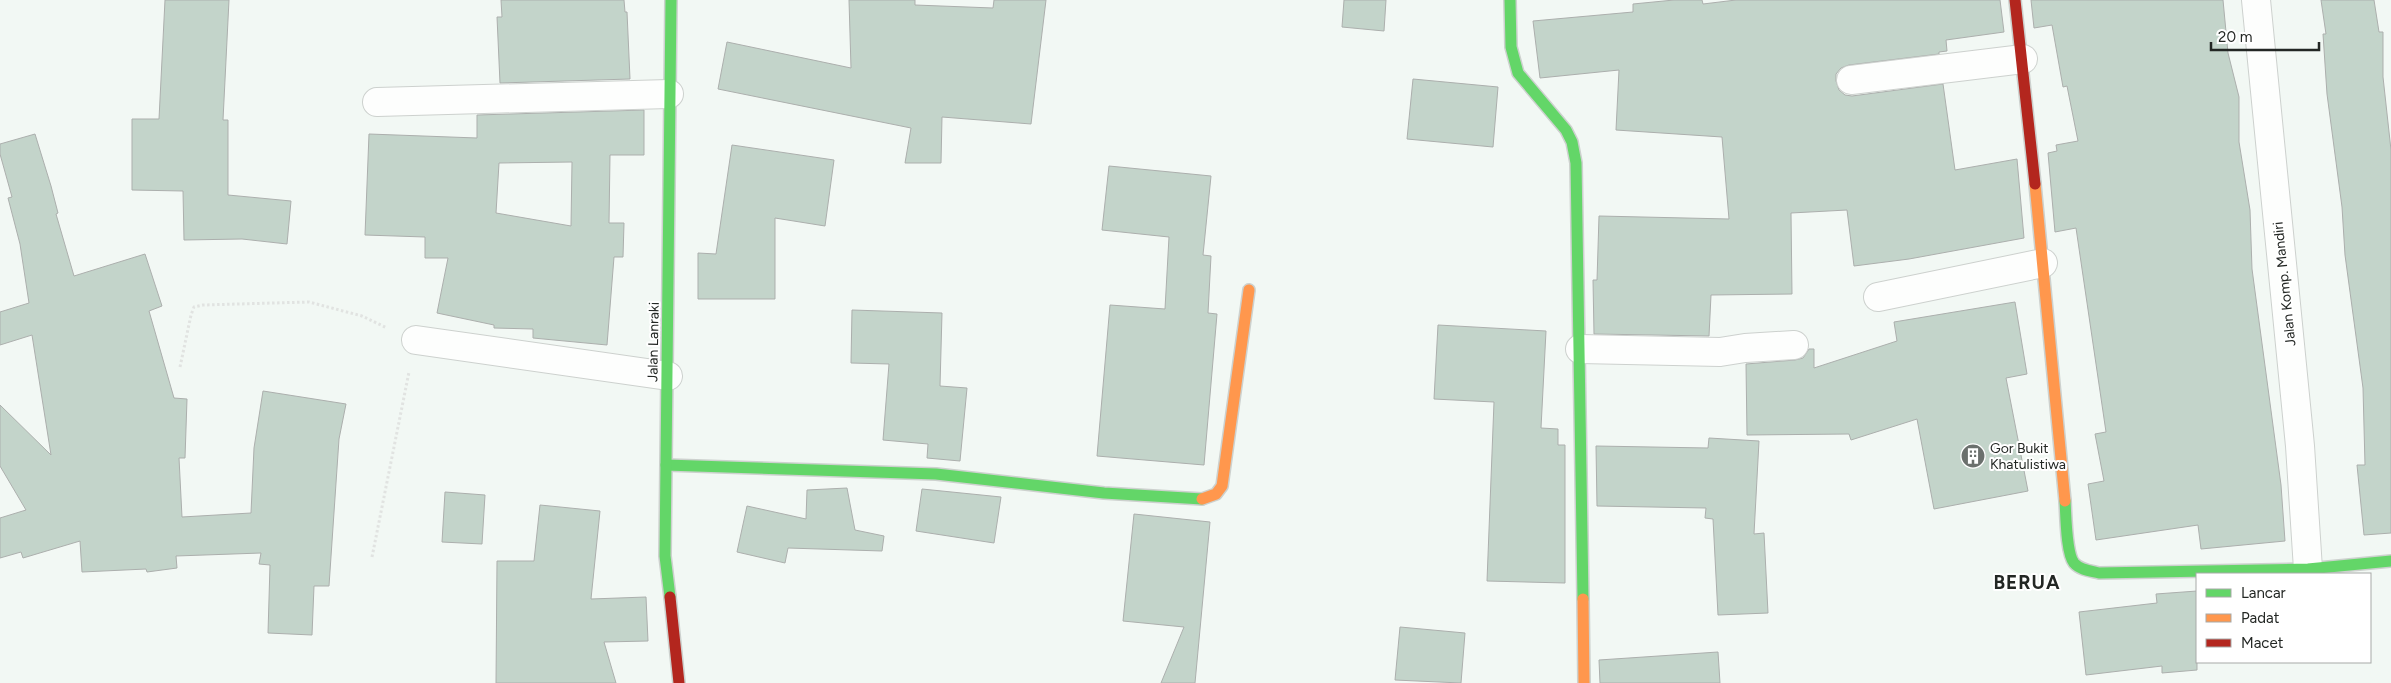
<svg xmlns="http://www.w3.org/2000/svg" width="2391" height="683" font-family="Figtree,sans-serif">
  <rect width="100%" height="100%" fill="#f2f8f4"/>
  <g fill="#c3d4ca" stroke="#acafad" fill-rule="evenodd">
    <path d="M 165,0 L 229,0 L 223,120 L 228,120 L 228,195 L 291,201 L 287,244 L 242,239 L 184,240 L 183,191 L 132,190 L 132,119 L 159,119 Z"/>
    <path d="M 501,0 L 624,0 L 625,12 L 627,12 L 630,79 L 500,83 L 497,17 L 502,17 Z"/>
    <path d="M 849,0 L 915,0 L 915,5 L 993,8 L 994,0 L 1046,0 L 1031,124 L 942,117 L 941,163 L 905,163 L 911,128 L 718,89 L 727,42 L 851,68 Z"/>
    <path d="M 1344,0 L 1386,0 L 1384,31 L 1342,27 Z"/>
    <path d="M 1674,0 L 1702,0 L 1703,4 L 1736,0 L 2000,0 L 2004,32 L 1946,40 L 1947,51 L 1939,52 L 1939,54 L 1849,65 L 1841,68 L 1836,74 L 1836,81 L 1839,90 L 1845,95 L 1852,96 L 1943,84 L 1955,170 L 2017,159 L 2024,238 L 1909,259 L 1854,266 L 1847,210 L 1791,213 L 1792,294 L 1711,295 L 1709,336 L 1594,334 L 1593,280 L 1597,280 L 1599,216 L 1729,219 L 1722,137 L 1616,130 L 1619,70 L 1540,78 L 1533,21 L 1633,12 L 1633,4 Z"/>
    <path d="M 2031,0 L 2223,0 L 2228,53 L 2239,97 L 2239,142 L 2250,210 L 2252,269 L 2281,485 L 2285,541 L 2201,549 L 2198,525 L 2096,540 L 2088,484 L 2104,481 L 2095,434 L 2106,432 L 2076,228 L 2055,232 L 2048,153 L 2057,151 L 2056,145 L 2078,141 L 2067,86 L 2063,87 L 2052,25 L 2034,28 Z"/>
    <path d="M 2321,0 L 2374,0 L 2379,32 L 2383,32 L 2383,77 L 2391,150 L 2391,533 L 2364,535 L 2357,465 L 2365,465 L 2363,388 L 2345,255 L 2342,207 L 2327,94 L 2323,34 L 2326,34 Z"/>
    <path d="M 1413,79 L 1498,87 L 1493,147 L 1407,139 Z"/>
    <path d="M 644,110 L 644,155 L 610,155 L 609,223 L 624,223 L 623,257 L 614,257 L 607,345 L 533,338 L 533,329 L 494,328 L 494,325 L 437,313 L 448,258 L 425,258 L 425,237 L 365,235 L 369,134 L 477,138 L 477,115 ZM 572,162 L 571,226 L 496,213 L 499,163 Z"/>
    <path d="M 35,134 L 51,186 L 58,213 L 56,214 L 74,276 L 145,254 L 162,306 L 149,311 L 174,398 L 187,399 L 185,458 L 179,458 L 182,517 L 251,513 L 254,448 L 263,391 L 346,404 L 339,439 L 329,586 L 314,586 L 312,635 L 268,633 L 270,565 L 259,564 L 261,553 L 176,556 L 177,568 L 147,572 L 146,569 L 82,572 L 80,541 L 23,558 L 21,552 L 0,558 L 0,518 L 26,510 L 0,466 L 0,405 L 51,455 L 32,335 L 0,345 L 0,312 L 29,303 L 20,244 L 8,198 L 12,197 L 0,154 L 0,144 Z"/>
    <path d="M 732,145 L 834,160 L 825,226 L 775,218 L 775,299 L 698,299 L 698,253 L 716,254 Z"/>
    <path d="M 1109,166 L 1211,176 L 1203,255 L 1211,256 L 1208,313 L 1217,314 L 1204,465 L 1097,456 L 1110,305 L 1165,309 L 1169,237 L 1102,230 Z"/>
    <path d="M 2015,302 L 2027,374 L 2006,378 L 2028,491 L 1934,509 L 1917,419 L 1851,440 L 1849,434 L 1747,435 L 1746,364 L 1795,360 L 1803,358 L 1809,349 L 1814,349 L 1814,368 L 1897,341 L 1894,322 Z"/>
    <path d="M 852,310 L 942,313 L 940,386 L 967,388 L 960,461 L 927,458 L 928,444 L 883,440 L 889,364 L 851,363 Z"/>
    <path d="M 1438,325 L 1546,331 L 1541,428 L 1558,429 L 1558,445 L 1565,445 L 1565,583 L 1487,581 L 1494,402 L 1434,399 Z"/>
    <path d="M 1709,438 L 1759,441 L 1754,534 L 1764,533 L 1768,613 L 1718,615 L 1713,519 L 1705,518 L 1706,508 L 1597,506 L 1596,446 L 1708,448 Z"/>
    <path d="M 847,488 L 855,530 L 884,536 L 882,551 L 788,548 L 785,563 L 737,552 L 747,506 L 806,519 L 807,490 Z"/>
    <path d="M 922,489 L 1001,497 L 994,543 L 916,531 Z"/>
    <path d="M 445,492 L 485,495 L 482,544 L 442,542 Z"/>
    <path d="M 540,505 L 600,511 L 591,599 L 646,597 L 648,641 L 604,642 L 616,683 L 496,683 L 497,561 L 534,561 Z"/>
    <path d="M 1134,514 L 1210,522 L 1195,683 L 1161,683 L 1184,627 L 1123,621 Z"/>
    <path d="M 2197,591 L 2197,670 L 2162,673 L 2162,666 L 2086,675 L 2079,612 L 2157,603 L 2156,594 Z"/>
    <path d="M 1400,627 L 1465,633 L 1461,683 L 1395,680 Z"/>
    <path d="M 1718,652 L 1720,683 L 1600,683 L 1599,660 Z"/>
  </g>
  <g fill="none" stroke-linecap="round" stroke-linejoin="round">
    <defs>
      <g id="street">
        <path d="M 2256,0 L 2300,446 L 2308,569"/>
        <path d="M 1851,80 L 2023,59"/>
        <path d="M 377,102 L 669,94"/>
        <path d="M 1878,297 L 2043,263"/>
        <path d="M 416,340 L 668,376"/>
        <path d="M 1580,349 L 1720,352 L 1745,348 L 1794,345"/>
      </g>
      <g id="fast">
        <path d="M 1510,0 L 1511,47 L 1518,73 L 1566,130 L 1572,142 L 1576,163 L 1583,599"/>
        <path d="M 666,465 L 936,474 L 1104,493 L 1202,499"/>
        <path d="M 2065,501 C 2066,515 2066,553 2074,563 C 2080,570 2091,571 2099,573 L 2308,569 L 2391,561"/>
        <path d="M 670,597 L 665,556 L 671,0"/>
      </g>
      <g id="slow">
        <path d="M 2035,184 L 2065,501"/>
        <path d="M 1202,499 L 1216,494 L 1222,486 L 1249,290"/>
        <path d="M 1583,599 L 1584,683"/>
      </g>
      <g id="jam">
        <path d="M 2015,0 L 2035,184"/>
        <path d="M 670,597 L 679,683"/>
      </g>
    </defs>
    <use href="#street" stroke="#cdd1ce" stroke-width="30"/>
    <use href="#fast" stroke="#cdd1ce" stroke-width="14"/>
    <use href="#slow" stroke="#cdd1ce" stroke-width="14"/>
    <use href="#jam" stroke="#cdd1ce" stroke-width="14"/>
    <g stroke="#e1e3e1" stroke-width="3" stroke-dasharray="2.5 2.5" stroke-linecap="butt">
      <path d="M 180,367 L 191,315 L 194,307 L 203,305 L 309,302 L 362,316 L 387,328"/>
      <path d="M 372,557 L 409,372"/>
    </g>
    <use href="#street" stroke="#fdfefd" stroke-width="28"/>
    <use href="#fast" stroke="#63d668" stroke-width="11"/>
    <use href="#slow" stroke="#ff974d" stroke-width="11"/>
    <use href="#jam" stroke="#b3261e" stroke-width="11"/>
  </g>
  <defs>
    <symbol id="building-disc" viewBox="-11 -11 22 22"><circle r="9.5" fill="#6b706d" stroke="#fff"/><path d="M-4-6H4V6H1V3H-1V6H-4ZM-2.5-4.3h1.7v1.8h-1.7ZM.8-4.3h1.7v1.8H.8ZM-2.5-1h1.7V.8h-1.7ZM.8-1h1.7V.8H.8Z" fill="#fff"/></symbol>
  </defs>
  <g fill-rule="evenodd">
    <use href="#building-disc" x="1959" y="442" width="28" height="28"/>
  </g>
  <g text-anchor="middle" stroke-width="4" stroke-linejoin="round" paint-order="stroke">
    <g font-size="14" fill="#232724" stroke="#fff">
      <text transform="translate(2284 284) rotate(-96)" y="5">Jalan Komp. Mandiri</text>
      <text transform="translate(653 342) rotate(-89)" y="5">Jalan Lanraki</text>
    </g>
    <g font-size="14" fill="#232724" stroke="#fff" text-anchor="start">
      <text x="1990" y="453">Gor Bukit<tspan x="1990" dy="16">Khatulistiwa</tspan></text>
    </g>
    <g font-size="19" font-weight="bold" letter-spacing="1" fill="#232724" stroke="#fff">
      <text x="2027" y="589">BERUA</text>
    </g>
  </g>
  <rect x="2196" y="573" width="175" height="90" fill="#ffffff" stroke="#a7a9a7"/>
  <rect x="2206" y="589" width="25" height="8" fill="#63d668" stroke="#a7a9a7"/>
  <text x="2241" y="598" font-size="15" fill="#232724">Lancar</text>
  <rect x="2206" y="614" width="25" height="8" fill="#ff974d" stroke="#a7a9a7"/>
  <text x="2241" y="623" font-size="15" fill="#232724">Padat</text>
  <rect x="2206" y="639" width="25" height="8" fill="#b3261e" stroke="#a7a9a7"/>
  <text x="2241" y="648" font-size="15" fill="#232724">Macet</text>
  <path d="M2211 42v8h108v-8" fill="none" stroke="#232724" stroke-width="2.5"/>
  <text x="2218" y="42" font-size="15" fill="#232724" stroke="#ffffff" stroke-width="4" paint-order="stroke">20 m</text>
</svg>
